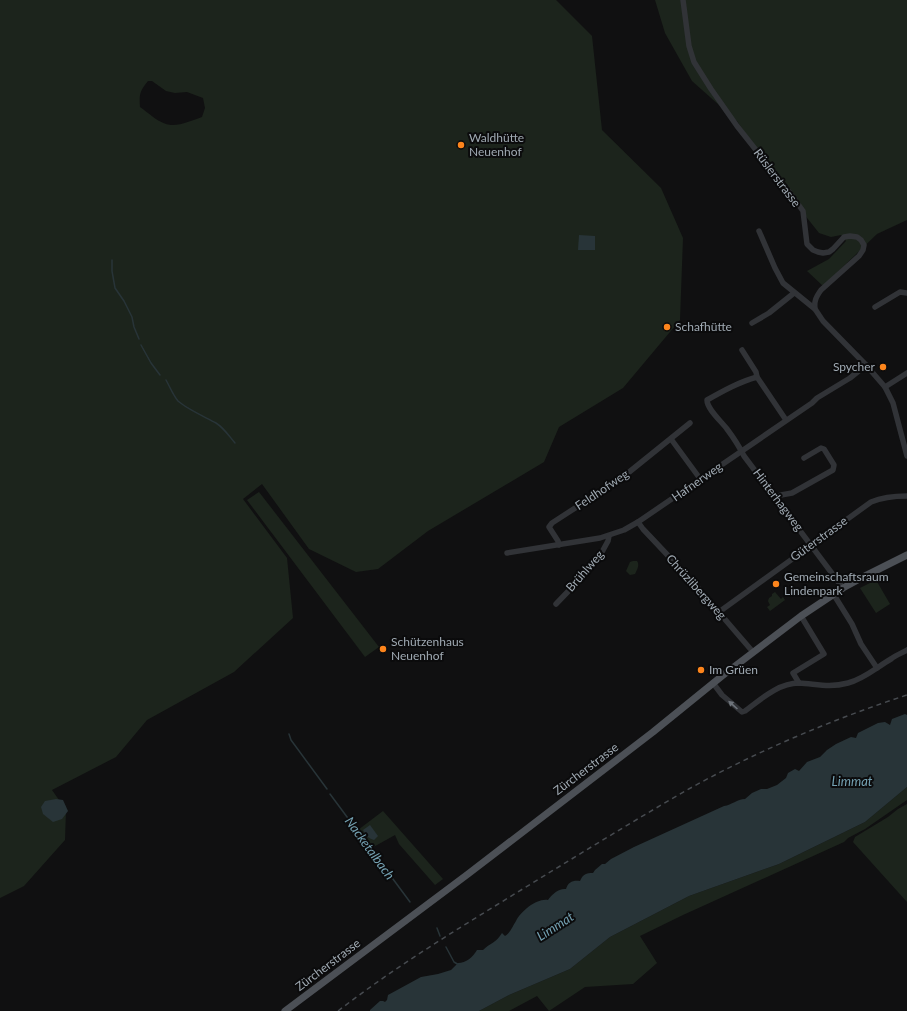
<svg xmlns="http://www.w3.org/2000/svg" width="907" height="1011" font-family="Lato,sans-serif">
  <rect width="100%" height="100%" fill="#101011"/>
  <g fill="#1c241c" fill-rule="evenodd">
    <path d="M 0,0 L 556,0 L 592,36 L 602,130 L 661,188 L 683,238 L 680,320 L 623,388 L 559,427 L 544,462 L 428,531 L 378,569 L 356,572 L 309,549 L 262,484 L 243,499 L 287,558 L 293,618 L 234,672 L 147,720 L 116,757 L 52,790 L 66,810 L 65,840 L 24,886 L 0,898 ZM 148,81 L 152,81 L 166,91 L 175,93 L 187,92 L 203,98 L 205,108 L 202,117 C 193,120 180,126 171,125 C 159,124 149,113 140,107 C 139,94 140,91 148,81 Z"/>
    <path d="M 655,0 L 907,0 L 907,220 L 877,234 L 823,286 L 807,271 L 829,259 L 846,241 L 841,235 L 831,237 L 819,233 L 788,194 L 737,121 L 692,81 L 665,33 Z"/>
    <path d="M 259,492 L 379,647 L 365,657 L 247,500 Z"/>
    <path d="M 633,561 L 637,561 C 640,565 637,570 635,574 L 630,575 L 626,571 L 630,562 Z"/>
    <path d="M 876,580 L 890,604 L 876,613 L 860,588 Z"/>
    <path d="M 775,592 L 781,599 L 783,597 L 785,600 L 770,611 L 767,607 L 770,605 L 768,601 L 769,598 L 772,596 L 772,594 Z"/>
    <path d="M 907,787 L 907,800 L 865,829 L 848,838 L 844,842 L 683,915 L 640,936 L 657,963 L 633,984 L 585,987 L 549,1011 L 537,996 L 509,1011 L 479,1011 L 509,995 L 570,969 L 610,937 L 689,896 L 779,864 L 865,822 Z"/>
    <path d="M 907,804 L 907,902 L 853,842 L 855,837 L 888,817 L 898,809 Z"/>
    <path d="M 383,811 L 443,879 L 435,885 L 399,844 L 395,835 L 368,850 L 354,833 Z"/>
  </g>
  <g fill="#283438">
    <path d="M 579,235 L 595,236 L 595,250 L 578,250 Z"/>
    <path d="M 905,714 L 907,715 L 907,787 L 865,822 L 779,864 L 689,896 L 610,937 L 570,969 L 509,995 L 479,1011 L 370,1011 L 370,1010 L 380,1001 L 383,1001 L 385,1002 L 387,1000 L 388,995 L 421,977 L 438,974 L 451,970 L 458,963 C 466,963 473,957 477,950 L 483,950 C 490,943 496,943 502,933 L 505,936 C 511,932 512,927 516,921 C 521,911 537,898 548,900 C 552,894 559,888 566,889 C 568,882 573,880 580,881 C 583,874 586,873 593,873 L 595,870 L 602,864 L 605,864 L 611,859 L 634,847 L 724,806 C 732,805 737,799 745,799 L 752,793 L 761,789 L 767,789 L 777,785 L 786,778 L 788,773 L 795,769 L 799,771 L 807,762 L 820,757 L 827,750 L 836,744 L 851,737 L 856,738 L 858,733 L 878,723 L 885,722 L 890,725 L 892,719 Z"/>
    <path d="M 56,799 L 63,800 L 68,811 L 62,819 L 53,822 L 43,814 L 41,807 L 45,801 Z"/>
    <path d="M 370,825 L 378,836 L 374,840 C 368,838 366,836 363,830 Z"/>
  </g>
  <g fill="none" stroke-linecap="round" stroke-linejoin="round">
    <g stroke="#283438" stroke-width="1.5">
      <path d="M 112,260 L 112,271 L 115,288 L 124,301 L 132,317 L 134,327 L 139,339"/>
      <path d="M 141,345 L 151,363 L 160,375"/>
      <path d="M 166,380 C 170,387 173,395 178,401 C 187,409 205,417 216,423 C 224,428 229,436 235,443"/>
      <path d="M 289,734 L 291,740 L 327,789"/>
      <path d="M 330,794 L 410,902"/>
      <path d="M 437,928 L 440,936"/>
      <path d="M 446,947 L 454,962 L 459,965"/>
    </g>
    <g stroke="#313337" stroke-width="5.5">
      <path d="M 683,0 L 689,46 L 694,62 L 711,89 L 737,126 L 790,193 L 803,211 L 807,244 L 813,250 L 818,252 L 823,253 L 829,252 L 833,249 L 844,237 L 850,236 L 857,237 L 861,240 L 864,245 L 863,250 L 859,256 L 821,290 C 816,297 814,301 815,309"/>
      <path d="M 759,231 L 775,268 L 783,283 L 815,309 L 823,321 L 866,365 L 885,387 L 893,403 L 907,456"/>
      <path d="M 875,307 L 900,292 L 907,293"/>
      <path d="M 752,323 L 769,313 L 794,293"/>
      <path d="M 742,350 L 756,372 L 757,377"/>
      <path d="M 885,387 L 907,373"/>
      <path d="M 786,420 L 757,377 C 739,382 723,391 707,400 C 707,409 721,421 727,429 C 733,437 739,446 744,456 L 843,588"/>
      <path d="M 671,439 L 701,480"/>
      <path d="M 776,497 L 781,495 L 792,493 L 833,470 L 834,465 L 824,449 L 821,448 L 804,458"/>
      <path d="M 638,522 L 643,529 L 692,581 L 753,652"/>
      <path d="M 559,545 L 558,541 L 549,527 L 552,523 L 623,477 L 690,423"/>
      <path d="M 507,553 L 600,538 L 624,530 L 638,522 L 812,403 L 817,398 L 850,378 L 866,365"/>
      <path d="M 834,595 L 852,624 L 861,644 L 877,668"/>
      <path d="M 556,604 L 580,579 L 602,552 L 608,541 L 609,536"/>
      <path d="M 719,612 L 871,502 C 883,497 894,496 907,496"/>
      <path d="M 713,683 L 722,695 L 742,712 L 745,711 C 760,700 778,683 799,683 C 817,684 829,688 848,683 C 864,679 877,667 891,659 C 896,655 902,653 907,650"/>
      <path d="M 799,683 L 793,673 L 824,654 L 801,616"/>
    </g>
    <path stroke="#4c5056" stroke-width="7" d="M 285,1011 L 468,874 L 653,732 L 722,676 L 801,616 L 843,588 L 865,576 L 907,555"/>
    <path stroke="#474b50" stroke-width="1.5" stroke-dasharray="5 4" stroke-linecap="butt" d="M 338,1011 C 404,960 476,918 547,874 C 593,846 640,817 687,790 C 755,752 833,719 907,695"/>
  </g>
  <defs><path id="oneway-solid" d="M-6-.8H1V-3.2L6.5 0L1 3.2V.8H-6Z"/></defs>
  <use fill="#6e747b" href="#oneway-solid" transform="translate(733 705) rotate(-138)"/>
  <g fill="#fd851c" stroke="#0b0b0c" stroke-width="1.5">
    <circle cx="461" cy="145" r="4"/>
    <circle cx="667" cy="327" r="4"/>
    <circle cx="883" cy="367" r="4"/>
    <circle cx="776" cy="584" r="4"/>
    <circle cx="383" cy="649" r="4"/>
    <circle cx="701" cy="670" r="4"/>
  </g>
  <g text-anchor="middle" stroke-width="4" stroke-linejoin="round" paint-order="stroke">
    <g font-size="12" fill="#a0aab3" stroke="#0b0b0c" text-anchor="start">
      <text x="469" y="142">Waldhütte<tspan x="469" dy="14">Neuenhof</tspan></text>
      <text x="675" y="331">Schafhütte</text>
      <text x="875" y="371" text-anchor="end">Spycher</text>
      <text x="784" y="581">Gemeinschaftsraum<tspan x="784" dy="14">Lindenpark</tspan></text>
      <text x="391" y="646">Schützenhaus<tspan x="391" dy="14">Neuenhof</tspan></text>
      <text x="709" y="674">Im Grüen</text>
    </g>
    <g font-size="12" fill="#a0aab3" stroke="#0b0b0c">
      <text transform="translate(777 178) rotate(53)" y="4">Rüslerstrasse</text>
      <text transform="translate(697 482) rotate(-35)" y="4">Hafnerweg</text>
      <text transform="translate(602 490) rotate(-34)" y="4">Feldhofweg</text>
      <text transform="translate(778 500) rotate(53)" y="4">Hinterhagweg</text>
      <text transform="translate(819 539) rotate(-36)" y="4">Güterstrasse</text>
      <text transform="translate(585 571) rotate(-49)" y="4">Brühlweg</text>
      <text transform="translate(696 587) rotate(48)" y="4">Chrüzlibergweg</text>
      <text transform="translate(586 769) rotate(-37)" y="4">Zürcherstrasse</text>
      <text transform="translate(328 965) rotate(-37)" y="4">Zürcherstrasse</text>
    </g>
    <g font-size="13" font-style="italic" fill="#74a1b2" stroke="#0b0b0c">
      <text x="852" y="786">Limmat</text>
      <text transform="translate(370 848) rotate(54)" y="5">Nacketalbach</text>
      <text transform="translate(555 926) rotate(-33)" y="5">Limmat</text>
    </g>
  </g>
</svg>
